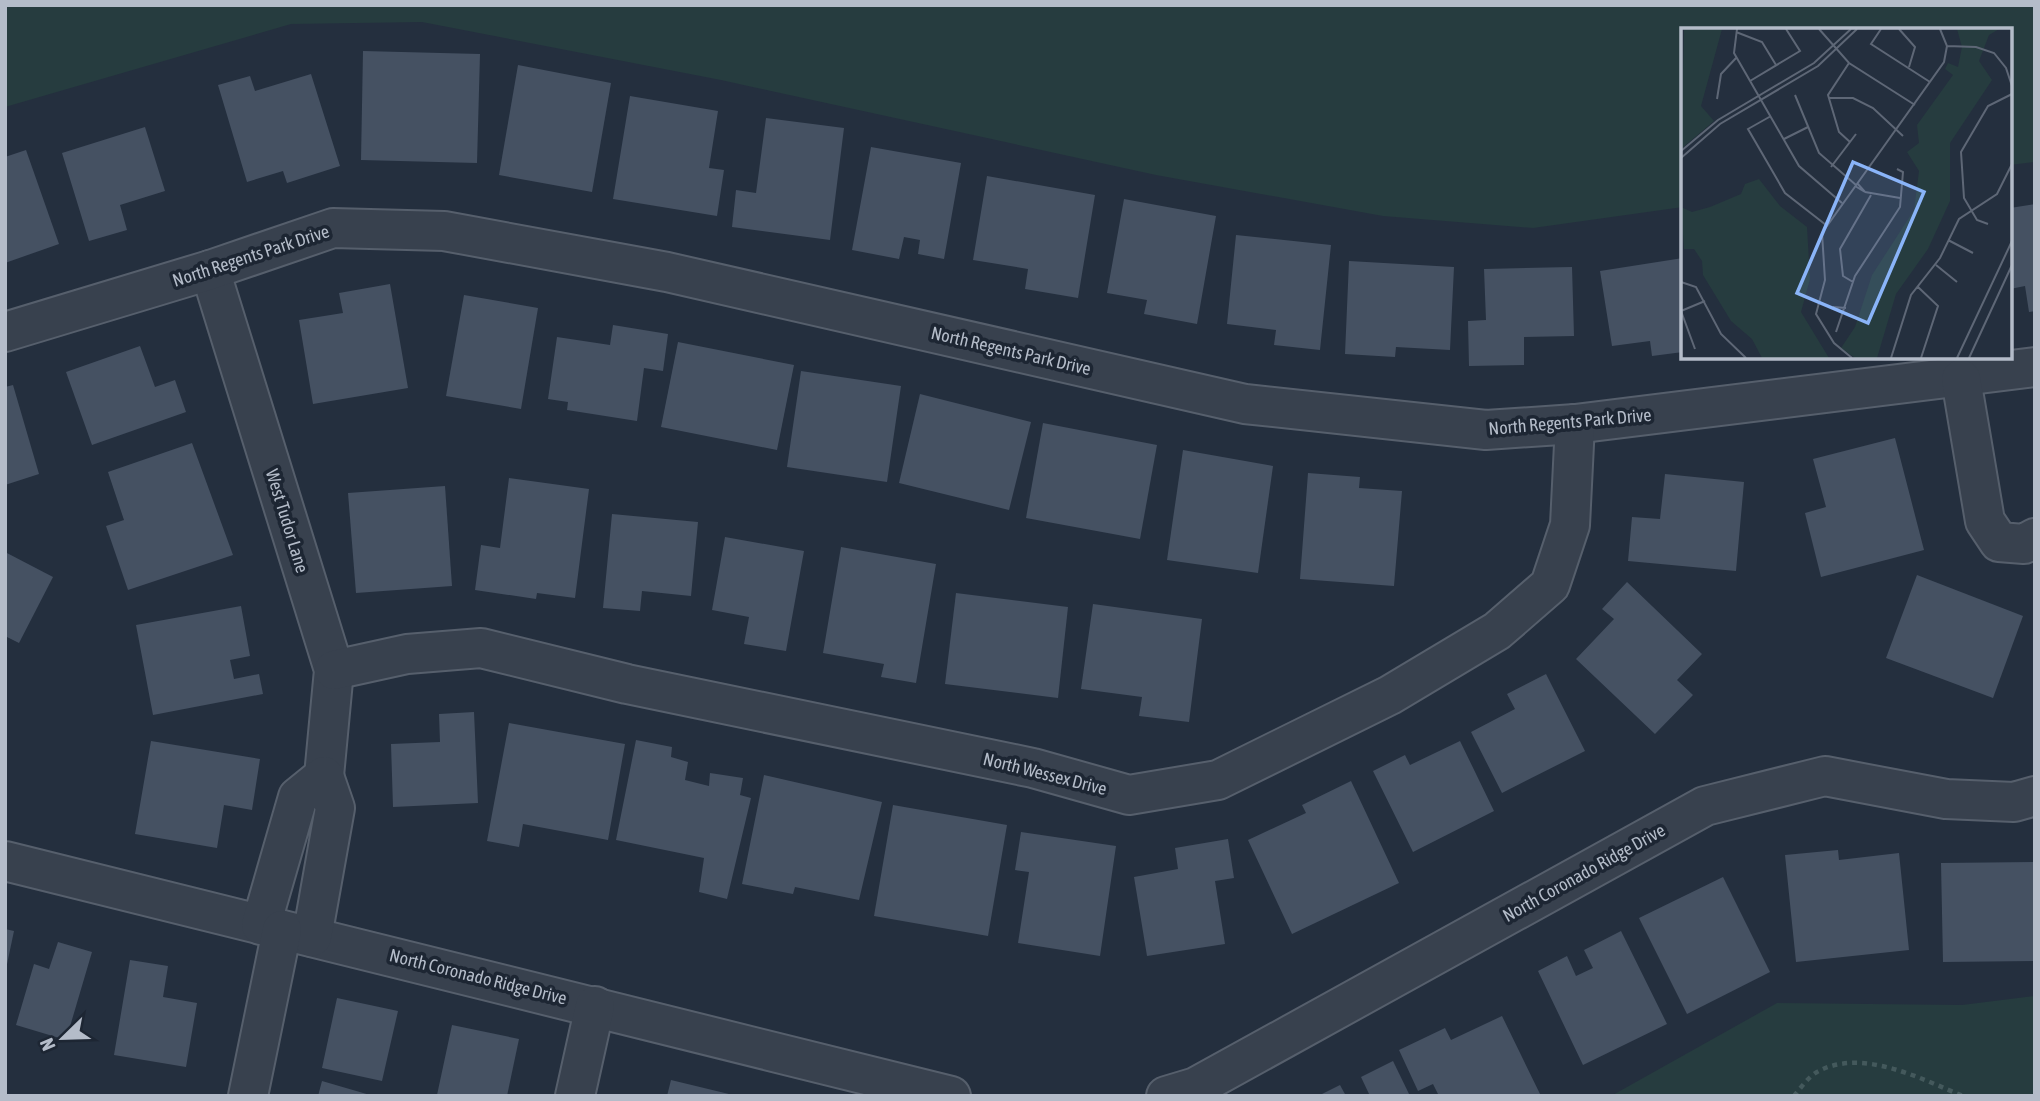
<svg xmlns="http://www.w3.org/2000/svg" width="2040" height="1101" font-family="'Asap Condensed',sans-serif">
  <rect width="100%" height="100%" fill="#242f3e"/>
  <g fill="#263c3f">
    <path d="M 5,5 L 2035,5 L 2035,162 L 2010,165 L 2010,30 L 1683,30 L 1683,207 L 1533,228 L 1383,216 L 1156,175 L 721,80 L 422,22 L 291,24 L 5,107 Z"/>
    <path d="M 2035,996 L 2035,1096 L 1611,1096 L 1777,1003 L 1962,1005 Z"/>
  </g>
  <g fill="#455162">
    <path d="M 363,51 L 480,54 L 477,163 L 361,160 Z"/>
    <path d="M 518,65 L 611,83 L 592,192 L 499,175 Z"/>
    <path d="M 311,74 L 340,166 L 287,183 L 283,171 L 247,182 L 218,85 L 250,76 L 255,91 Z"/>
    <path d="M 630,96 L 718,111 L 709,168 L 724,170 L 717,216 L 613,199 Z"/>
    <path d="M 766,118 L 844,128 L 830,240 L 732,227 L 736,190 L 756,193 Z"/>
    <path d="M 145,127 L 165,191 L 120,205 L 127,230 L 89,241 L 62,153 Z"/>
    <path d="M 871,147 L 961,163 L 944,259 L 918,254 L 920,240 L 904,237 L 899,259 L 852,250 Z"/>
    <path d="M 26,150 L 59,244 L 5,263 L 5,157 Z"/>
    <path d="M 987,176 L 1095,195 L 1078,298 L 1025,289 L 1028,269 L 973,260 Z"/>
    <path d="M 1124,199 L 1216,216 L 1197,324 L 1144,314 L 1147,300 L 1107,293 Z"/>
    <path d="M 2035,204 L 2035,311 L 2029,312 L 2025,286 L 2010,289 L 2010,208 Z"/>
    <path d="M 1236,235 L 1331,245 L 1320,350 L 1274,345 L 1276,330 L 1227,324 Z"/>
    <path d="M 1683,258 L 1683,352 L 1652,356 L 1650,341 L 1612,346 L 1600,271 Z"/>
    <path d="M 1349,261 L 1454,267 L 1450,350 L 1396,347 L 1395,357 L 1345,354 Z"/>
    <path d="M 1572,267 L 1574,336 L 1524,337 L 1524,365 L 1469,366 L 1468,321 L 1486,320 L 1484,269 Z"/>
    <path d="M 390,284 L 408,388 L 313,404 L 299,320 L 343,313 L 339,293 Z"/>
    <path d="M 464,295 L 538,308 L 521,409 L 446,396 Z"/>
    <path d="M 613,325 L 668,334 L 663,371 L 644,368 L 637,421 L 567,410 L 568,402 L 548,399 L 557,337 L 610,345 Z"/>
    <path d="M 678,342 L 794,365 L 777,450 L 661,427 Z"/>
    <path d="M 140,346 L 155,387 L 175,380 L 186,412 L 92,445 L 66,372 Z"/>
    <path d="M 801,371 L 901,386 L 887,482 L 787,467 Z"/>
    <path d="M 13,385 L 39,474 L 5,485 L 5,387 Z"/>
    <path d="M 920,394 L 1031,422 L 1009,510 L 899,483 Z"/>
    <path d="M 1043,423 L 1157,445 L 1140,539 L 1026,518 Z"/>
    <path d="M 1895,438 L 1924,550 L 1821,577 L 1805,513 L 1826,507 L 1813,459 Z"/>
    <path d="M 192,443 L 233,555 L 128,590 L 106,526 L 124,520 L 108,472 Z"/>
    <path d="M 1183,450 L 1273,466 L 1258,573 L 1167,560 Z"/>
    <path d="M 1308,473 L 1360,477 L 1359,488 L 1402,491 L 1394,586 L 1300,579 Z"/>
    <path d="M 1665,474 L 1744,482 L 1736,571 L 1628,561 L 1632,517 L 1660,519 Z"/>
    <path d="M 509,478 L 589,489 L 575,598 L 537,593 L 536,599 L 475,590 L 481,545 L 500,548 Z"/>
    <path d="M 445,486 L 452,586 L 356,593 L 348,493 Z"/>
    <path d="M 612,514 L 698,522 L 691,596 L 642,591 L 640,611 L 603,608 Z"/>
    <path d="M 725,537 L 804,551 L 786,651 L 744,644 L 749,617 L 712,610 Z"/>
    <path d="M 841,547 L 936,564 L 916,683 L 881,677 L 884,664 L 823,653 Z"/>
    <path d="M 5,552 L 53,577 L 19,643 L 5,636 Z"/>
    <path d="M 1917,575 L 2023,616 L 1993,698 L 1886,658 Z"/>
    <path d="M 1627,582 L 1702,654 L 1677,680 L 1693,695 L 1655,734 L 1576,659 L 1614,619 L 1602,609 Z"/>
    <path d="M 956,593 L 1068,607 L 1058,698 L 945,684 Z"/>
    <path d="M 1093,604 L 1202,619 L 1189,722 L 1139,716 L 1142,697 L 1081,689 Z"/>
    <path d="M 241,606 L 250,656 L 230,660 L 234,679 L 259,674 L 263,694 L 153,715 L 136,625 Z"/>
    <path d="M 1546,674 L 1585,751 L 1502,793 L 1471,732 L 1515,709 L 1507,694 Z"/>
    <path d="M 474,712 L 478,803 L 393,807 L 391,744 L 440,742 L 439,714 Z"/>
    <path d="M 509,723 L 625,744 L 608,840 L 523,824 L 519,847 L 487,841 Z"/>
    <path d="M 636,740 L 672,747 L 671,757 L 688,762 L 685,780 L 709,786 L 710,773 L 743,778 L 740,795 L 751,798 L 727,899 L 699,892 L 704,858 L 616,840 Z"/>
    <path d="M 151,741 L 260,759 L 252,810 L 224,805 L 217,848 L 135,834 Z"/>
    <path d="M 1460,741 L 1494,811 L 1413,852 L 1373,771 L 1405,755 L 1410,765 Z"/>
    <path d="M 764,775 L 882,802 L 859,900 L 795,887 L 793,894 L 742,884 Z"/>
    <path d="M 1351,781 L 1399,883 L 1292,934 L 1248,840 L 1306,813 L 1302,805 Z"/>
    <path d="M 893,805 L 1007,825 L 988,936 L 874,916 Z"/>
    <path d="M 1021,832 L 1116,846 L 1100,956 L 1018,943 L 1029,872 L 1015,870 Z"/>
    <path d="M 1228,839 L 1234,878 L 1215,881 L 1225,944 L 1147,956 L 1134,877 L 1178,869 L 1175,848 Z"/>
    <path d="M 1838,850 L 1839,860 L 1899,853 L 1909,950 L 1796,962 L 1785,855 Z"/>
    <path d="M 2035,862 L 2035,961 L 1943,962 L 1941,863 Z"/>
    <path d="M 1723,877 L 1770,972 L 1687,1014 L 1639,918 Z"/>
    <path d="M 5,929 L 14,931 L 6,969 L 5,969 Z"/>
    <path d="M 1621,931 L 1667,1024 L 1583,1065 L 1538,971 L 1567,956 L 1576,976 L 1593,968 L 1584,950 Z"/>
    <path d="M 58,942 L 92,952 L 66,1040 L 16,1025 L 34,964 L 49,969 Z"/>
    <path d="M 130,960 L 168,966 L 163,997 L 197,1003 L 186,1067 L 114,1055 Z"/>
    <path d="M 337,998 L 398,1011 L 382,1081 L 322,1068 Z"/>
    <path d="M 1502,1016 L 1541,1096 L 1439,1096 L 1433,1084 L 1418,1091 L 1399,1050 L 1445,1028 L 1451,1040 Z"/>
    <path d="M 452,1025 L 519,1039 L 507,1096 L 437,1095 Z"/>
    <path d="M 1393,1061 L 1410,1096 L 1370,1096 L 1361,1077 Z"/>
    <path d="M 671,1080 L 733,1095 L 732,1096 L 667,1096 Z"/>
    <path d="M 322,1081 L 370,1095 L 370,1096 L 318,1096 Z"/>
    <path d="M 1340,1085 L 1346,1096 L 1318,1096 Z"/>
  </g>
  <g fill="none" stroke-linecap="round" stroke-linejoin="round">
    <defs>
      <g id="minor">
        <path d="M 210,270 L 334,670 L 324,776"/>
        <path d="M 5,332 L 210,270 L 333,228 L 444,231 L 667,272 L 1245,404 L 1486,430 L 1575,424 L 2035,367"/>
        <path d="M 1961,379 L 1985,521 L 1999,542 L 2024,544 L 2035,538"/>
        <path d="M 334,670 L 407,654 L 481,648 L 627,684 L 1033,768 L 1129,795 L 1218,780 L 1390,695 L 1497,631 L 1550,585 L 1570,525 L 1575,424"/>
        <path d="M 5,861 L 951,1096"/>
        <path d="M 261,925 L 298,797 L 324,776 L 335,808 L 312,937"/>
        <path d="M 248,1096 L 282,930"/>
        <path d="M 575,1096 L 595,1006"/>
        <path d="M 1166,1096 L 1196,1087 L 1705,806 L 1825,776 L 1946,799 L 2014,802 L 2035,796"/>
      </g>
    </defs>
    <use href="#minor" stroke="#565f6c" stroke-width="42"/>
    <path stroke="#44595c" stroke-width="4.5" stroke-dasharray="5 5" stroke-linecap="butt" d="M 1794,1096 C 1800,1089 1808,1077 1817,1072 C 1862,1047 1921,1079 1963,1096"/>
    <use href="#minor" stroke="#38414e" stroke-width="38"/>
  </g>
  <g text-anchor="middle" stroke-width="7" stroke-linejoin="round" paint-order="stroke">
    <g font-size="18" fill="#b4bcc9" stroke="#1d2633">
      <text transform="translate(251 256) rotate(-18)" y="6">North Regents Park Drive</text>
      <text transform="translate(1011 351) rotate(13)" y="6">North Regents Park Drive</text>
      <text transform="translate(1570 422) rotate(-5)" y="6">North Regents Park Drive</text>
      <text transform="translate(287 521) rotate(73)" y="6">West Tudor Lane</text>
      <text transform="translate(1045 774) rotate(14)" y="6">North Wessex Drive</text>
      <text transform="translate(1584 873) rotate(-29)" y="6">North Coronado Ridge Drive</text>
      <text transform="translate(478 977) rotate(14)" y="6">North Coronado Ridge Drive</text>
    </g>
  </g>
  <g transform="translate(1681 28)">
    <rect width="331" height="331" fill="#242f3e"/>
    <path d="M 3,1 L 41,1 L 20,78 L 33,93 L 0,121 ZM 276,1 L 318,1 L 308,7 L 298,33 L 311,52 L 269,115 L 269,173 L 247,221 L 215,266 L 196,330 L 174,330 L 160,320 L 174,299 L 191,247 L 233,182 L 238,143 L 226,124 L 238,115 L 236,97 L 272,47 L 264,41 L 267,35 L 277,39 L 281,19 ZM 78,151 L 99,178 L 126,199 L 129,251 L 120,284 L 148,330 L 81,330 L 71,311 L 50,293 L 22,247 L 21,233 L 13,221 L 3,221 L 0,179 L 11,184 L 29,179 L 60,166 L 64,156 Z" fill="#263c3f"/>
    <path fill="none" stroke="#5e6776" stroke-width="2" d="M 56,1 L 53,25 L 118,138 L 161,175M 138,1 L 168,35 L 234,77M 200,1 L 190,16 L 249,54M 218,1 L 234,19 L 228,39M 55,4 L 81,14 L 95,37M 266,18 L 295,19 L 313,25 L 325,40 L 331,58M 168,35 L 147,67 L 158,104 L 169,114M 69,53 L 119,23 L 105,1M 114,67 L 138,125 L 175,157M 148,70 L 172,70 L 192,80 L 222,108M 36,71 L 40,46 L 56,29M 90,88 L 67,101 L 104,165 L 145,197M 103,111 L 127,99M 0,123 L 37,92 L 133,35 L 170,1M 0,130 L 39,96 L 137,38 L 176,1M 150,139 L 175,106M 174,158 L 184,164 L 176,155M 184,164 L 219,170M 307,196 L 296,192 L 283,170 L 280,124 L 307,78 L 331,66M 267,212 L 292,225M 255,237 L 276,254M 0,254 L 15,259 L 40,306 L 65,330M 172,254 L 162,248 L 159,221 L 190,167M 237,259 L 257,278 L 240,330M 0,283 L 14,321M 0,283 L 24,273M 163,285 L 152,279 L 165,280M 155,304 L 174,248 L 219,179 L 222,144 L 216,141M 171,330 L 153,315 L 135,286 L 144,252 L 141,205 L 263,34 L 266,18 L 259,1M 210,330 L 230,267 L 259,230 L 278,191 L 316,166 L 331,136M 276,330 L 331,213M 288,330 L 331,237"/>
    <path fill="#8ab4f8" fill-opacity="0.15" stroke="#8ab4f8" stroke-width="3.5" d="M 172,134 L 243,164 L 187,295 L 116,265 Z"/>
    <rect width="331" height="331" fill="none" stroke="#b4bcc9" stroke-width="3.5"/>
  </g>
  <rect width="2040" height="1101" fill="none" stroke="#b4bcc9" stroke-width="14"/>
  <g transform="translate(63 1038) rotate(247)" stroke="#1d2633" stroke-width="5" paint-order="stroke">
  <path d="M0-5L12 26L0 18L-12 26Z" fill="#b4bcc9"/>
  <text y="-10" font-size="19" font-weight="bold" text-anchor="middle" fill="#b4bcc9">N</text>
  </g>
</svg>
